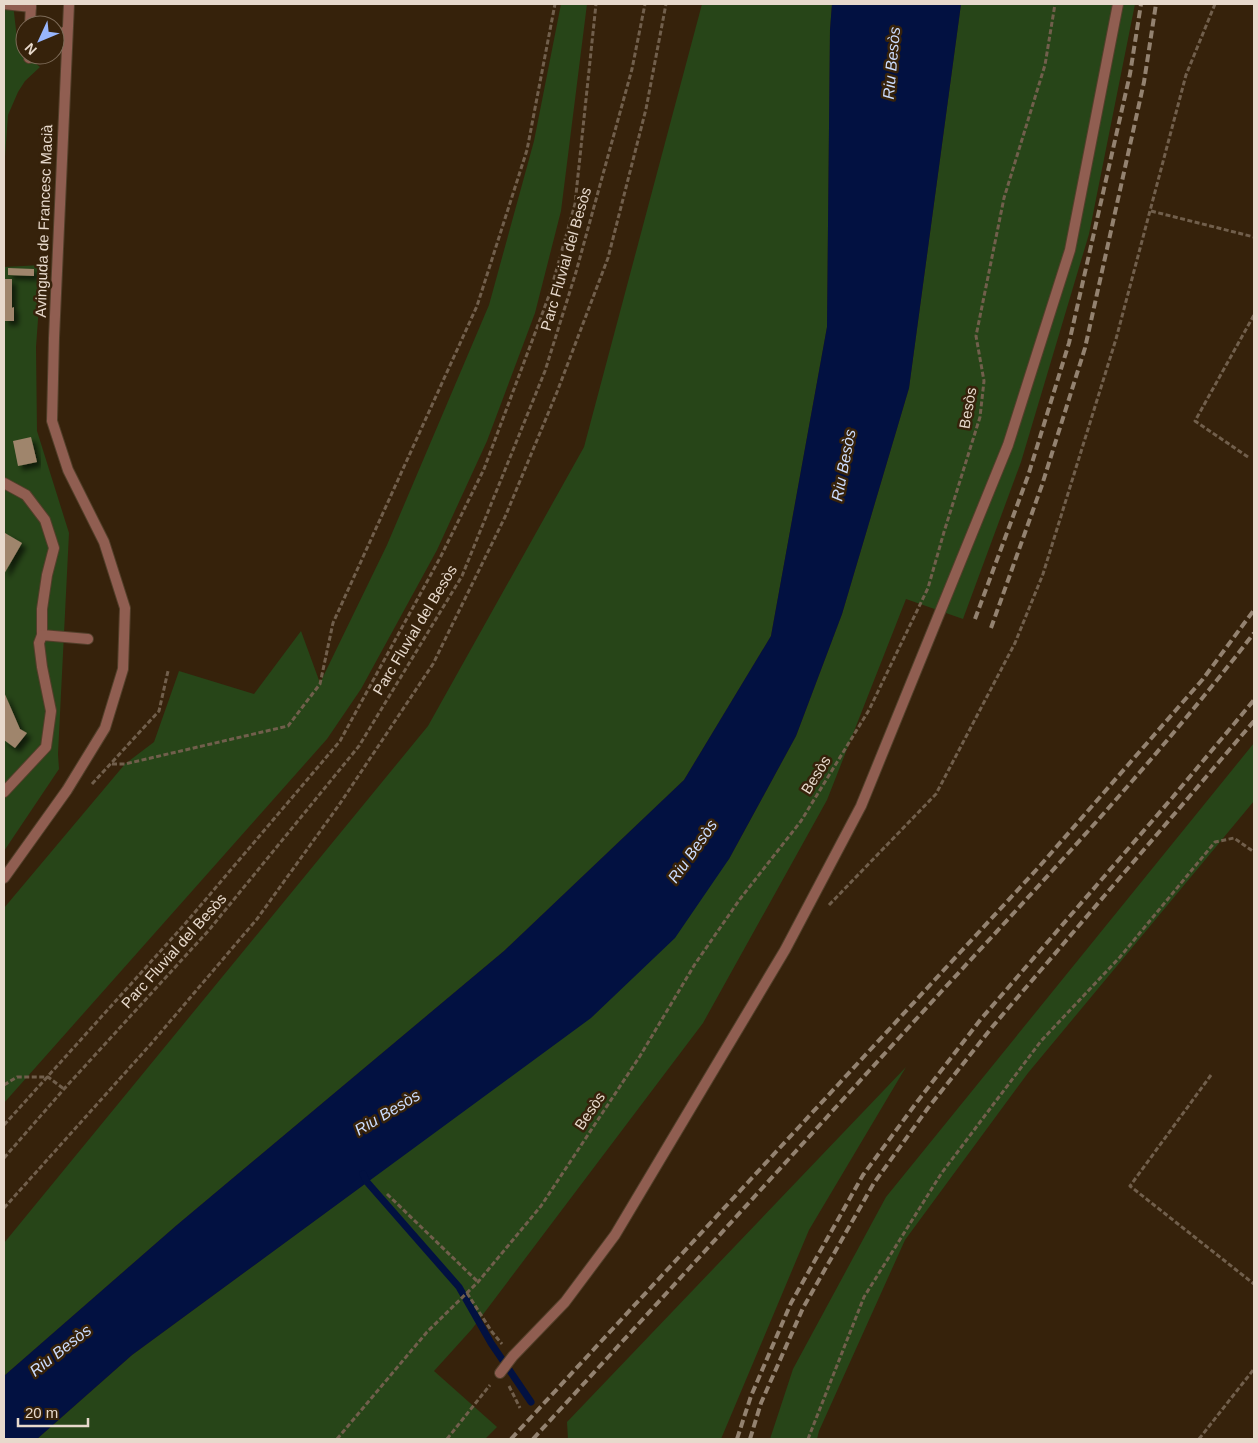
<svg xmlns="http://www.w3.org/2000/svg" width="1258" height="1443" font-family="Helvetica,sans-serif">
  <defs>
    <filter id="shadow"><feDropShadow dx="4.5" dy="4.5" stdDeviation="2.5" flood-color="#0009"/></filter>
  </defs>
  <rect width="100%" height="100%" fill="#36220b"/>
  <g fill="#274518">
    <path d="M 4,4 L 13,4 L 18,47 L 25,55 L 40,67 L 25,81 L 18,92 L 8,115 L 4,171 L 4,267 L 42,265 L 36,347 L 37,431 L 69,533 L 58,754 L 59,769 L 4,851 Z"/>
    <path d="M 561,4 L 587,4 L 561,211 L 535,313 L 487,441 L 437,550 L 361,689 L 327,739 L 4,1103 L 4,908 L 125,764 L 154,742 L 179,671 L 254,694 L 301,631 L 320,683 L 387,545 L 489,305 L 534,141 Z"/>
    <path d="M 702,4 L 832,4 L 830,30 L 827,327 L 771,636 L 684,780 L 504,951 L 177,1225 L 4,1376 L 4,1243 L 428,726 L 584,447 Z"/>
    <path d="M 961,4 L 1135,4 L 1089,234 L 1021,462 L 963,619 L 906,599 L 827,800 L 703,1023 L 472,1329 L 434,1371 L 497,1427 L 485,1439 L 37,1439 L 132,1355 L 367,1182 L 729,859 L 796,736 L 842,614 L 909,388 Z"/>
    <path d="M 1254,743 L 1254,801 L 1028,1073 L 905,1240 L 819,1431 L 817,1439 L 770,1439 L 793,1369 L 886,1197 Z"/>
    <path d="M 906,1067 L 809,1230 L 721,1439 L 568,1439 L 567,1422 Z"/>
  </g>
  <path fill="#021141" d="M 832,4 L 961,4 L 909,388 L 842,614 L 796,736 L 729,859 L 675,938 L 591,1018 L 132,1355 L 37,1439 L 4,1439 L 4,1376 L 177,1225 L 504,951 L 684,780 L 771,636 L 827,327 L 830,30 Z"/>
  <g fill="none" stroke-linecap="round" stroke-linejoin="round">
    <path stroke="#021141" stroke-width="7" d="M 363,1174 L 367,1182 L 459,1287 L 491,1343 L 531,1402"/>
  </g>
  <g fill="#9f856c" filter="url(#shadow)">
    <path d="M 8,268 L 34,269 L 34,276 L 8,275 Z"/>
    <path d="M 4,279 L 12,279 L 12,308 L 14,307 L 14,321 L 4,321 Z"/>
    <path d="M 31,437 L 37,462 L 18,466 L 13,441 Z"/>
    <path d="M 5,533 L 22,543 L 4,574 L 4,536 Z"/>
    <path d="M 4,692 L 20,729 L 27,733 L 15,748 L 4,740 Z"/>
  </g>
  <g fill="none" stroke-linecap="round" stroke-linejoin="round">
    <defs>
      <g id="service">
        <path d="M 4,4 L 31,7"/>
        <path d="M 30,25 L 31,4"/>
        <path d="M 55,39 L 67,30"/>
        <path d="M 29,58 L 33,55"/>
        <path d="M 4,483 L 26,495 L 45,520 L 54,548 L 47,575 L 42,609 L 42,635"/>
        <path d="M 4,792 L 46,747 L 51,711 L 42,667 L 39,643 L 42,635 L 88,639"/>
        <path d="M 500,1373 L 513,1356 L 565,1302 L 615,1235 L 785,950 L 861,806 L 1008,445 L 1070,250 L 1118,4"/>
      </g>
      <path id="tertiary" d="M 4,878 L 67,790 L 105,728 L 123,669 L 125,608 L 104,542 L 68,470 L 52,421 L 54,338 L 69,4"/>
    </defs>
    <use href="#service" stroke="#523f2a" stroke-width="12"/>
    <use href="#tertiary" stroke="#523f2a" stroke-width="12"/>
    <g stroke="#715f4c" stroke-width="3" stroke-dasharray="5 2.5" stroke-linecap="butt">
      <path d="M 1151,211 L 1254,237"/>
      <path d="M 1248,457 L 1195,421 L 1254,315"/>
      <path d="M 112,764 L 125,764 L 288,726 L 320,684 L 333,623 L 477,306 L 527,150 L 555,4"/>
      <path d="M 92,784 L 159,711 L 168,671"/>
      <path d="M 829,905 L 936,794 L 1015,643 L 1043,574 L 1116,339 L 1186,75 L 1215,4"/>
      <path d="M 1211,1075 L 1130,1186 L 1254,1284"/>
      <path d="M 4,1085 L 17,1077 L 48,1077 L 64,1089"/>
      <path d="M 4,1125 L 184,925 L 340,741 L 441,556 L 484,469 L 550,293 L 575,204 L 596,4"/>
      <path d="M 4,1158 L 64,1089 L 209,930 L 359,746 L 462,576 L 545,371 L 576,272 L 632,69 L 645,4"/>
      <path d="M 387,1194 L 478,1282"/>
      <path d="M 4,1208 L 150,1045 L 257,919 L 339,805 L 433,664 L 505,517 L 557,392 L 608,258 L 646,109 L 666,4"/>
      <path d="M 467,1293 L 492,1332 L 502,1344"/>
      <path d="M 509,1386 L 520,1408"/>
      <path d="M 337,1439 L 427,1332 L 478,1282 L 541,1206 L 640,1056 L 695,964 L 740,899 L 801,821 L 869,710 L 928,588 L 944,532 L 980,417 L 984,381 L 976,336 L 1004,198 L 1045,65 L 1055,4"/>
      <path d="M 447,1439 L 490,1385"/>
      <path d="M 808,1439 L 864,1297 L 941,1174 L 1041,1041 L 1120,957 L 1215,842 L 1234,838 L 1254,852"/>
      <path d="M 1199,1439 L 1254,1369"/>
    </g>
    <use href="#service" stroke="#905e51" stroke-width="10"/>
    <use href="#tertiary" stroke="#905e51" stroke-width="10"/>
    <g stroke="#938270" stroke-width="4" stroke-dasharray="8 4" stroke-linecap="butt">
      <path d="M 975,619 L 1028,476 L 1069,343 L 1130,74 L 1141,4"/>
      <path d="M 991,628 L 1042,485 L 1085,348 L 1144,82 L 1156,4"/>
      <path d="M 511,1439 L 1038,868 L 1203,679 L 1254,610"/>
      <path d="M 533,1439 C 669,1291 804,1142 940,993 C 1048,876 1157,759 1254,633"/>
      <path d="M 737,1439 L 751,1396 L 791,1303 L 863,1175 L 917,1102 L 981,1019 L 1172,798 L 1254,700"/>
      <path d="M 750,1439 L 761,1403 L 803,1308 L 874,1183 L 928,1108 L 993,1026 L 1254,721"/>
    </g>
  </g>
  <g text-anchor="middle" stroke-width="5" stroke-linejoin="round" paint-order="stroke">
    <g font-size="15" fill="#e7d9cc" stroke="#36220b">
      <text transform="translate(44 221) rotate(-88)" y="5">Avinguda de Francesc Macià</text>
      <text transform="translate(566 259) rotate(-74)" y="5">Parc Fluvial del Besòs</text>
      <text transform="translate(968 408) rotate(-80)" y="5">Besòs</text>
      <text transform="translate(415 630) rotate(-59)" y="5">Parc Fluvial del Besòs</text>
      <text transform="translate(816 775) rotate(-58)" y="5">Besòs</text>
      <text transform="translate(174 951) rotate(-48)" y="5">Parc Fluvial del Besòs</text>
      <text transform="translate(590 1111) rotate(-56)" y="5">Besòs</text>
    </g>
    <g font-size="16" font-style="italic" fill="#cbdcfe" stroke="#36220b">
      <text transform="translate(891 63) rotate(-85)" y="6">Riu Besòs</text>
      <text transform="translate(843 465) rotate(-79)" y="6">Riu Besòs</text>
      <text transform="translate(692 851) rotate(-55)" y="6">Riu Besòs</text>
      <text transform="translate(387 1112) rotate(-31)" y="6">Riu Besòs</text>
      <text transform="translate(60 1350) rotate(-38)" y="6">Riu Besòs</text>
    </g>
  </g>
  <rect width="1258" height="1443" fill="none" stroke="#e7d9cc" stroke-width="10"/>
  <g transform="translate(40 40) rotate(226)"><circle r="24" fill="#36220b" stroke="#7d6b58"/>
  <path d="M0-4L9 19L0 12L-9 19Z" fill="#98b6fd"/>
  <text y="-8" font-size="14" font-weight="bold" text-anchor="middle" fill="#e7d9cc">N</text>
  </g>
  <path d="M18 1418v8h70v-8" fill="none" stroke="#e7d9cc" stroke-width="2.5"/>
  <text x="25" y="1418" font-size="15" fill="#e7d9cc" stroke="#36220b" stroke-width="4" paint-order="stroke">20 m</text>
</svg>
